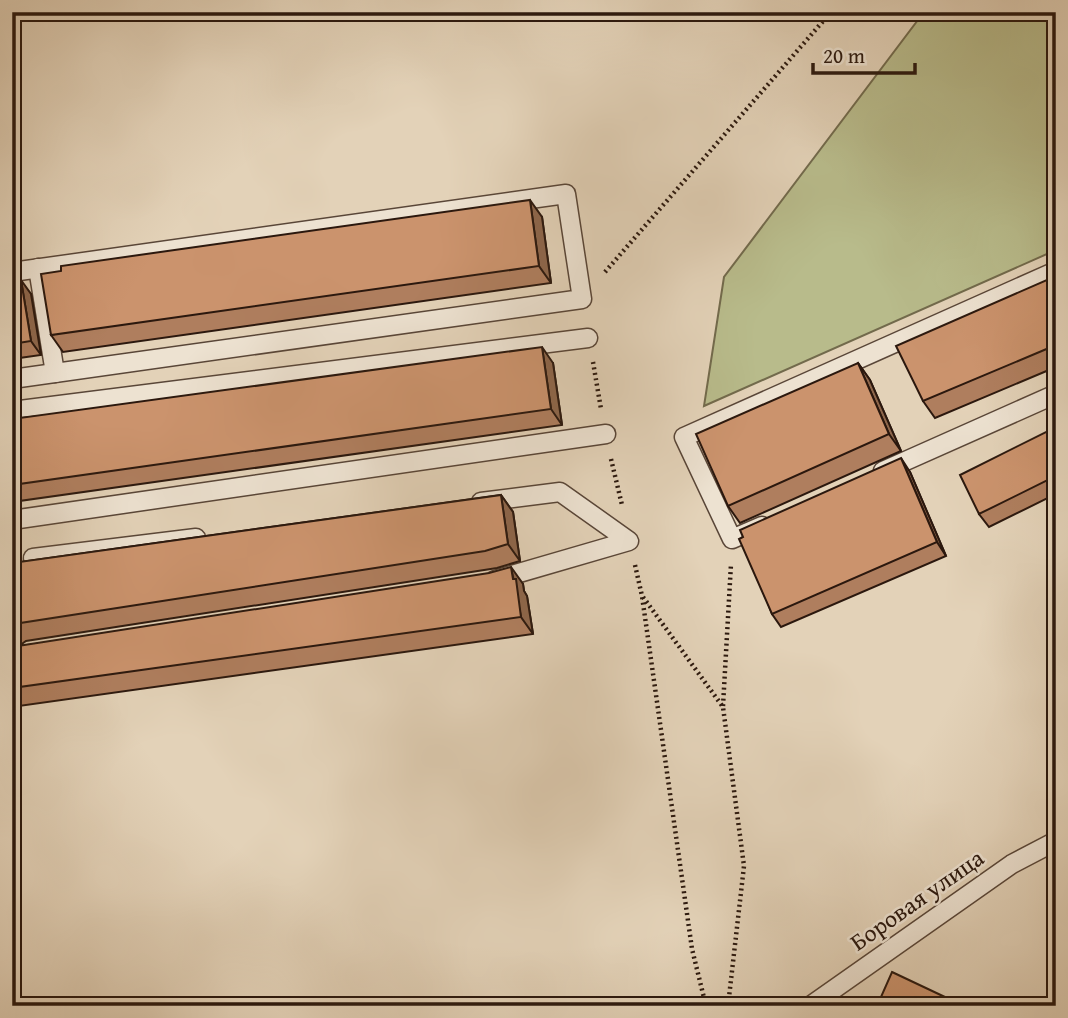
<svg xmlns="http://www.w3.org/2000/svg" width="1068" height="1018" font-family="'Gentium Book Plus',serif">
  <rect width="100%" height="100%" fill="#e3d2b8"/>
  <filter id="stains"><feTurbulence type="fractalNoise" baseFrequency=".00286" numOctaves="4"/><feColorMatrix values="0 0 0 0 .2 0 0 0 0 .09 0 0 0 0 .02 0 0 0 .5 -.17"/></filter>
  <radialGradient id="worn" r=".72"><stop offset=".6" stop-color="#630" stop-opacity="0"/><stop offset="1" stop-color="#630" stop-opacity=".3"/></radialGradient>
  <path fill="#b8bb8b" stroke="#726a4c" stroke-width="2" d="M 924,12 L 1056,12 L 1056,250 L 704,406 L 724,277 Z"/>
  <g fill="none" stroke-linecap="round" stroke-linejoin="round">
    <defs>
      <g id="lane">
        <path d="M 38,268 L 55,373"/>
        <path d="M 12,272 L 566,194 L 582,299 L 12,379"/>
        <path d="M 12,411 L 588,338"/>
        <path d="M 883,471 L 1056,394"/>
        <path d="M 481,502 L 560,492 L 629,541 L 495,580"/>
        <path d="M 12,520 L 606,434"/>
        <path d="M 762,526 L 732,539 L 684,437 L 1056,271"/>
        <path d="M 33,558 L 196,538"/>
        <path d="M 810,1006 L 1012,864 L 1056,841"/>
      </g>
    </defs>
    <use href="#lane" stroke="#594638" stroke-width="21"/>
    <g stroke="#2b180e" stroke-width="4.5" stroke-dasharray="2 3.5" stroke-linecap="butt">
      <path d="M 605,272 L 831,12"/>
      <path d="M 593,362 L 601,409"/>
      <path d="M 611,459 L 622,505"/>
      <path d="M 635,565 L 642,596 L 692,949 L 706,1006"/>
      <path d="M 643,597 L 723,707 L 744,866 L 728,1006"/>
      <path d="M 723,706 L 731,564"/>
    </g>
    <use href="#lane" stroke="#ede2d1" stroke-width="18"/>
  </g>
  <g fill="#af7e5e" stroke="#2b180e" stroke-width="2">
    <path d="M 542,217 L 551,283 L 63,352 L 51,335 Z"/>
    <path d="M 1056,276 L 1056,367 L 935,418 L 923,401 Z"/>
    <path d="M 12,282 L 31,294 L 41,355 L 12,359 Z"/>
    <path d="M 553,363 L 562,425 L 12,502 L 12,419 Z"/>
    <path d="M 858,363 L 870,380 L 901,451 L 740,523 L 728,506 Z"/>
    <path d="M 1056,427 L 1056,494 L 989,527 L 979,514 Z"/>
    <path d="M 910,472 L 946,556 L 781,627 L 772,614 L 743,537 Z"/>
    <path d="M 501,495 L 513,512 L 520,561 L 497,568 L 26,641 L 19,646 L 523,584 L 524,591 L 527,596 L 533,634 L 19,706 L 12,697 L 12,563 Z"/>
  </g>
  <g fill="#8e674c" stroke="#2b180e" stroke-width="2">
    <path d="M 530,200 L 542,217 L 551,283 L 539,266 Z"/>
    <path d="M 21,280 L 31,294 L 41,355 L 31,341 Z"/>
    <path d="M 542,347 L 553,363 L 562,425 L 551,409 Z"/>
    <path d="M 858,363 L 870,380 L 901,451 L 889,434 Z"/>
    <path d="M 901,458 L 910,472 L 946,556 L 937,542 Z"/>
    <path d="M 501,495 L 513,512 L 520,561 L 508,544 Z"/>
    <path d="M 511,567 L 523,584 L 524,591 L 527,596 L 533,634 L 521,617 Z"/>
  </g>
  <g fill="#cb936d" stroke="#2b180e" stroke-width="2">
    <path d="M 530,200 L 539,266 L 51,335 L 41,274 L 61,271 L 61,266 Z"/>
    <path d="M 1056,276 L 1056,345 L 923,401 L 896,346 Z"/>
    <path d="M 21,280 L 31,341 L 12,344 L 12,282 Z"/>
    <path d="M 542,347 L 551,409 L 12,485 L 12,419 Z"/>
    <path d="M 858,363 L 889,434 L 728,506 L 696,434 Z"/>
    <path d="M 1056,427 L 1056,476 L 979,514 L 960,475 Z"/>
    <path d="M 901,458 L 937,542 L 772,614 L 739,539 L 743,537 L 740,530 Z"/>
    <path d="M 501,495 L 508,544 L 485,551 L 14,624 L 12,626 L 12,563 Z"/>
    <path d="M 511,567 L 513,579 L 516,579 L 521,617 L 12,688 L 12,645 L 18,646 L 489,573 Z"/>
    <path d="M 892,972 L 964,1006 L 877,1006 Z"/>
  </g>
  <g text-anchor="middle" stroke-width="5" stroke-linejoin="round" paint-order="stroke">
    <g font-size="24" fill="#2b180e" stroke="#ede2d1">
      <text transform="translate(917 900) rotate(-35)" y="8">Боровая улица</text>
    </g>
  </g>
  <rect width="1068" height="1018" fill="none" stroke="#e3d2b8" stroke-width="42"/>
  <rect x="14" y="14" width="1040" height="990" fill="none" stroke="#2b180e" stroke-width="3.5"/>
  <rect x="21" y="21" width="1026" height="976" fill="none" stroke="#2b180e" stroke-width="2"/>
  <path d="M813 63v10h102v-10" fill="none" stroke="#2b180e" stroke-width="3.5"/>
  <text x="823" y="63" font-size="21" fill="#2b180e" stroke="#ede2d1" stroke-width="5" paint-order="stroke">20 m</text>
  <rect width="100%" height="100%" filter="url(#stains)"/>
  <rect width="100%" height="100%" fill="url(#worn)"/>
</svg>
